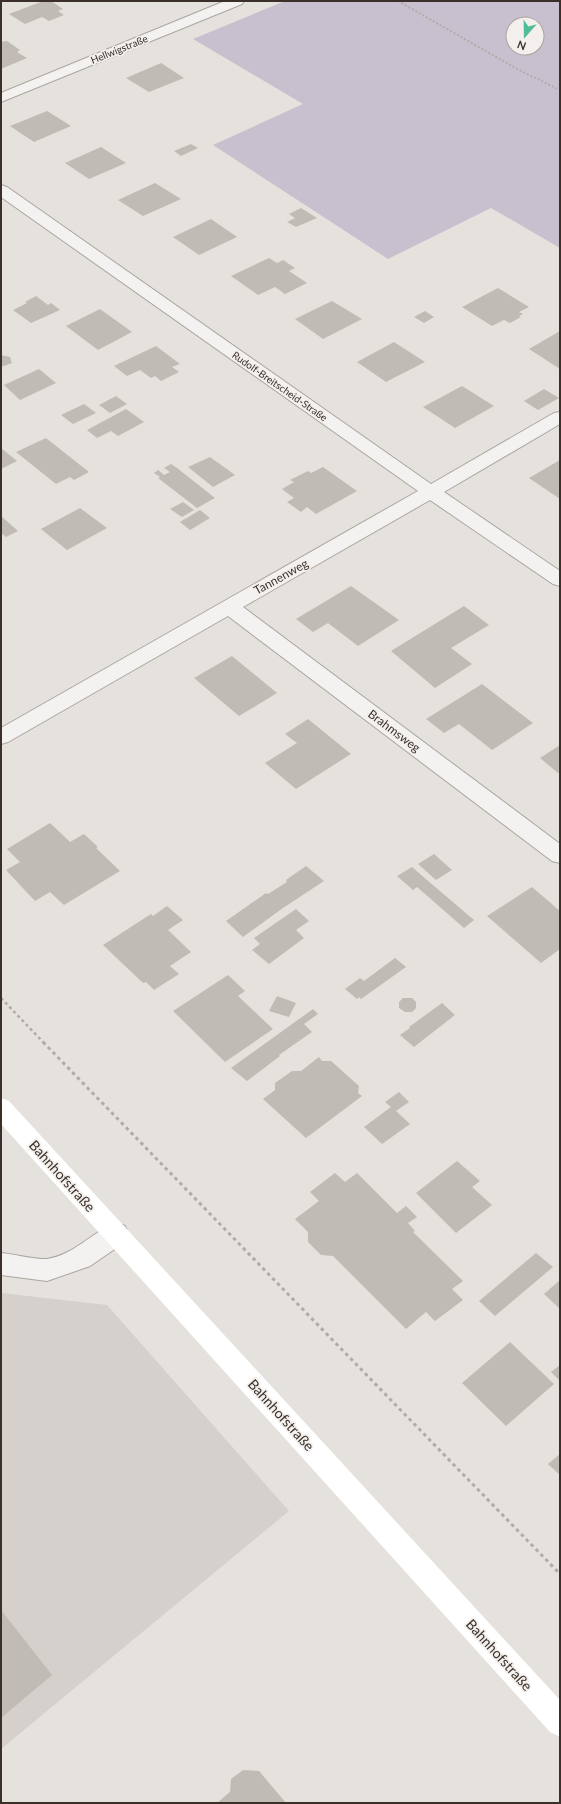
<svg xmlns="http://www.w3.org/2000/svg" width="561" height="1804" font-family="Lato,sans-serif">
  <rect width="100%" height="100%" fill="#e5e1dd"/>
  <path fill="#d6d0cc" d="M 1,1293 L 107,1305 L 289,1511 L 1,1749 Z"/>
  <path fill="#c8c0ce" fill-rule="evenodd" d="M 285,1 L 560,1 L 560,248 L 491,208 L 388,259 L 213,145 L 303,104 L 193,39 ZM 513,24 L 537,24 L 537,48 L 513,48 Z"/>
  <g fill="#c1bbb5">
    <path d="M 43,1 L 51,1 L 63,9 L 58,11 L 64,15 L 49,21 L 42,17 L 25,24 L 9,14 Z"/>
    <path d="M 7,41 L 20,50 L 17,52 L 27,58 L 1,69 L 1,42 Z"/>
    <path d="M 161,63 L 184,78 L 149,92 L 126,78 Z"/>
    <path d="M 47,111 L 71,126 L 34,142 L 10,126 Z"/>
    <path d="M 191,144 L 198,148 L 181,156 L 174,151 Z"/>
    <path d="M 101,147 L 126,163 L 89,179 L 65,163 Z"/>
    <path d="M 155,183 L 181,199 L 143,216 L 118,200 Z"/>
    <path d="M 301,208 L 317,218 L 296,227 L 287,222 L 295,218 L 289,214 Z"/>
    <path d="M 211,219 L 237,237 L 199,255 L 173,237 Z"/>
    <path d="M 269,258 L 277,263 L 283,260 L 295,268 L 289,271 L 307,283 L 285,294 L 275,287 L 258,295 L 231,276 Z"/>
    <path d="M 498,288 L 529,307 L 519,312 L 523,314 L 519,316 L 521,317 L 510,323 L 504,320 L 492,326 L 462,307 Z"/>
    <path d="M 36,296 L 48,305 L 51,303 L 60,310 L 31,323 L 13,310 L 27,303 L 25,302 Z"/>
    <path d="M 332,301 L 362,319 L 323,339 L 295,319 Z"/>
    <path d="M 100,309 L 132,332 L 98,350 L 66,326 Z"/>
    <path d="M 425,311 L 434,317 L 424,323 L 414,317 Z"/>
    <path d="M 560,331 L 560,369 L 529,349 Z"/>
    <path d="M 394,342 L 425,362 L 386,382 L 357,362 Z"/>
    <path d="M 156,346 L 180,364 L 172,367 L 179,372 L 161,381 L 155,376 L 151,378 L 140,370 L 127,376 L 114,366 Z"/>
    <path d="M 1,355 L 10,357 L 12,363 L 1,367 Z"/>
    <path d="M 39,369 L 56,383 L 20,400 L 4,385 Z"/>
    <path d="M 462,386 L 494,406 L 455,428 L 423,407 Z"/>
    <path d="M 544,389 L 559,398 L 538,410 L 524,401 Z"/>
    <path d="M 116,396 L 127,404 L 110,413 L 99,405 Z"/>
    <path d="M 84,404 L 96,413 L 73,424 L 61,415 Z"/>
    <path d="M 126,409 L 144,422 L 118,436 L 111,431 L 97,438 L 87,430 Z"/>
    <path d="M 46,438 L 89,472 L 74,480 L 70,477 L 56,484 L 16,452 Z"/>
    <path d="M 1,448 L 17,461 L 1,469 Z"/>
    <path d="M 210,457 L 235,475 L 213,487 L 188,467 Z"/>
    <path d="M 560,460 L 560,499 L 529,478 Z"/>
    <path d="M 171,464 L 177,468 L 215,498 L 197,508 L 158,478 L 160,477 L 154,473 L 158,470 L 164,475 L 170,472 L 164,468 Z"/>
    <path d="M 323,467 L 357,491 L 316,514 L 307,507 L 301,512 L 287,502 L 294,498 L 282,489 L 294,482 L 290,480 L 308,471 L 311,473 Z"/>
    <path d="M 183,502 L 194,510 L 182,517 L 170,509 Z"/>
    <path d="M 80,508 L 107,528 L 67,550 L 41,529 Z"/>
    <path d="M 200,510 L 210,518 L 190,530 L 180,522 Z"/>
    <path d="M 1,516 L 18,531 L 6,537 L 1,533 Z"/>
    <path d="M 351,586 L 399,620 L 358,646 L 328,623 L 313,632 L 296,619 Z"/>
    <path d="M 464,606 L 489,625 L 451,648 L 472,664 L 435,688 L 391,651 Z"/>
    <path d="M 232,656 L 277,693 L 239,716 L 194,678 Z"/>
    <path d="M 482,684 L 533,723 L 492,750 L 459,724 L 444,733 L 426,719 Z"/>
    <path d="M 308,719 L 351,754 L 296,789 L 265,763 L 297,743 L 285,734 Z"/>
    <path d="M 560,745 L 560,771 L 558,773 L 540,758 Z"/>
    <path d="M 50,823 L 70,842 L 84,834 L 98,847 L 96,848 L 120,871 L 64,905 L 50,892 L 35,901 L 6,870 L 20,862 L 7,849 Z"/>
    <path d="M 434,854 L 452,870 L 436,880 L 418,864 Z"/>
    <path d="M 306,866 L 324,881 L 283,908 L 243,937 L 226,921 L 266,893 L 268,894 L 287,882 L 286,880 Z"/>
    <path d="M 412,867 L 427,880 L 474,920 L 464,928 L 417,887 L 413,890 L 397,876 Z"/>
    <path d="M 532,887 L 560,911 L 560,949 L 541,963 L 487,916 Z"/>
    <path d="M 167,906 L 183,920 L 168,930 L 191,952 L 170,966 L 179,974 L 154,990 L 146,982 L 143,983 L 103,945 L 151,914 L 153,916 Z"/>
    <path d="M 296,909 L 309,921 L 296,930 L 304,938 L 269,964 L 252,950 L 260,944 L 254,938 Z"/>
    <path d="M 395,958 L 406,967 L 361,999 L 359,997 L 357,999 L 345,989 L 360,978 L 364,981 Z"/>
    <path d="M 228,975 L 245,991 L 238,996 L 273,1029 L 225,1062 L 173,1011 Z"/>
    <path d="M 277,996 L 296,1003 L 289,1017 L 269,1011 Z"/>
    <path d="M 403,998 L 412,998 L 416,1002 L 416,1008 L 412,1012 L 405,1012 L 399,1008 L 399,1002 Z"/>
    <path d="M 442,1003 L 455,1015 L 414,1047 L 400,1035 L 410,1028 L 409,1027 Z"/>
    <path d="M 313,1009 L 318,1014 L 304,1024 L 312,1032 L 279,1055 L 280,1056 L 247,1081 L 231,1068 Z"/>
    <path d="M 319,1057 L 322,1061 L 331,1061 L 359,1086 L 358,1093 L 362,1096 L 306,1138 L 263,1099 L 275,1090 L 275,1083 L 292,1071 L 301,1071 Z"/>
    <path d="M 399,1092 L 409,1102 L 396,1111 L 410,1124 L 382,1144 L 364,1127 L 391,1107 L 385,1102 Z"/>
    <path d="M 457,1161 L 480,1181 L 472,1187 L 492,1205 L 456,1233 L 416,1193 Z"/>
    <path d="M 335,1173 L 345,1182 L 357,1173 L 397,1213 L 406,1206 L 417,1217 L 408,1223 L 415,1231 L 413,1232 L 463,1281 L 452,1289 L 463,1300 L 435,1321 L 426,1312 L 406,1329 L 333,1256 L 321,1255 L 308,1242 L 308,1232 L 295,1219 L 319,1201 L 310,1192 Z"/>
    <path d="M 536,1253 L 553,1267 L 495,1316 L 479,1301 Z"/>
    <path d="M 560,1280 L 560,1309 L 544,1294 Z"/>
    <path d="M 510,1342 L 554,1384 L 506,1426 L 462,1383 Z"/>
    <path d="M 560,1365 L 560,1381 L 551,1372 Z"/>
    <path d="M 560,1454 L 560,1475 L 548,1464 Z"/>
    <path d="M 1,1610 L 52,1675 L 1,1718 Z"/>
    <path d="M 243,1770 L 259,1771 L 286,1803 L 217,1803 L 230,1792 L 231,1779 Z"/>
  </g>
  <g fill="none" stroke-linecap="round" stroke-linejoin="round">
    <defs>
      <g id="minor">
        <path d="M 225,1 L 244,1 L 242,4 L 1,102 L 1,93 Z"/>
        <path d="M 1,185 L 7,187 L 431,484 L 554,413 L 560,412 L 560,424 L 444,492 L 560,571 L 560,586 L 553,584 L 430,500 L 243,607 L 560,844 L 560,863 L 552,861 L 228,616 L 8,742 L 1,744 L 1,728 L 418,491 L 1,197 Z"/>
        <path d="M 116,1223 L 125,1226 L 128,1234 L 125,1242 L 90,1266 L 47,1281 L 1,1275 L 1,1253 C 13,1254 37,1260 47,1259 C 74,1255 92,1232 116,1223 Z"/>
      </g>
    </defs>
    <use href="#minor" stroke="#aba5a0" stroke-width="2"/>
    <path stroke="#b1aca8" stroke-width="2" stroke-dasharray="2 2" stroke-linecap="butt" d="M 398,1 L 519,70 L 560,90"/>
    <path stroke="#b1aca8" stroke-width="2.5" stroke-dasharray="3 3" stroke-linecap="butt" d="M 1,998 L 44,1043"/>
    <path stroke="#b1aca8" stroke-width="3" stroke-dasharray="3.5 3.5" stroke-linecap="butt" d="M 43,1042 L 560,1574"/>
    <use href="#minor" fill="#f4f2f0" fill-rule="evenodd"/>
    <path fill="#fff" fill-rule="evenodd" d="M 1,1098 L 9,1101 L 560,1700 L 560,1737 L 550,1732 L 1,1124 Z"/>
  </g>
  <g text-anchor="middle" stroke-width="3.5" stroke-linejoin="round" paint-order="stroke">
    <g font-size="10" fill="#3a3029" stroke="#f3efec">
      <text transform="translate(119 49) rotate(-22)" y="4">Hellwigstraße</text>
      <text transform="translate(280 386) rotate(35)" y="4">Rudolf-Breitscheid-Straße</text>
    </g>
    <g font-size="12" fill="#3a3029" stroke="#f3efec">
      <text transform="translate(281 577) rotate(-29)" y="4">Tannenweg</text>
      <text transform="translate(394 731) rotate(37)" y="4">Brahmsweg</text>
    </g>
    <g font-size="14" fill="#3a3029" stroke="#f3efec">
      <text transform="translate(62 1176) rotate(48)" y="5">Bahnhofstraße</text>
      <text transform="translate(281 1415) rotate(48)" y="5">Bahnhofstraße</text>
      <text transform="translate(499 1655) rotate(48)" y="5">Bahnhofstraße</text>
    </g>
  </g>
  <rect width="561" height="1804" fill="none" stroke="#3a3029" stroke-width="4"/>
  <g transform="translate(525 36) rotate(200)"><circle r="19" fill="#f3efec" stroke="#a9a39e"/>
  <path d="M0-3L7 15L0 10L-7 15Z" fill="#50bd98"/>
  <text y="-6" font-size="11" font-weight="bold" text-anchor="middle" fill="#3a3029">N</text>
  </g>
</svg>
